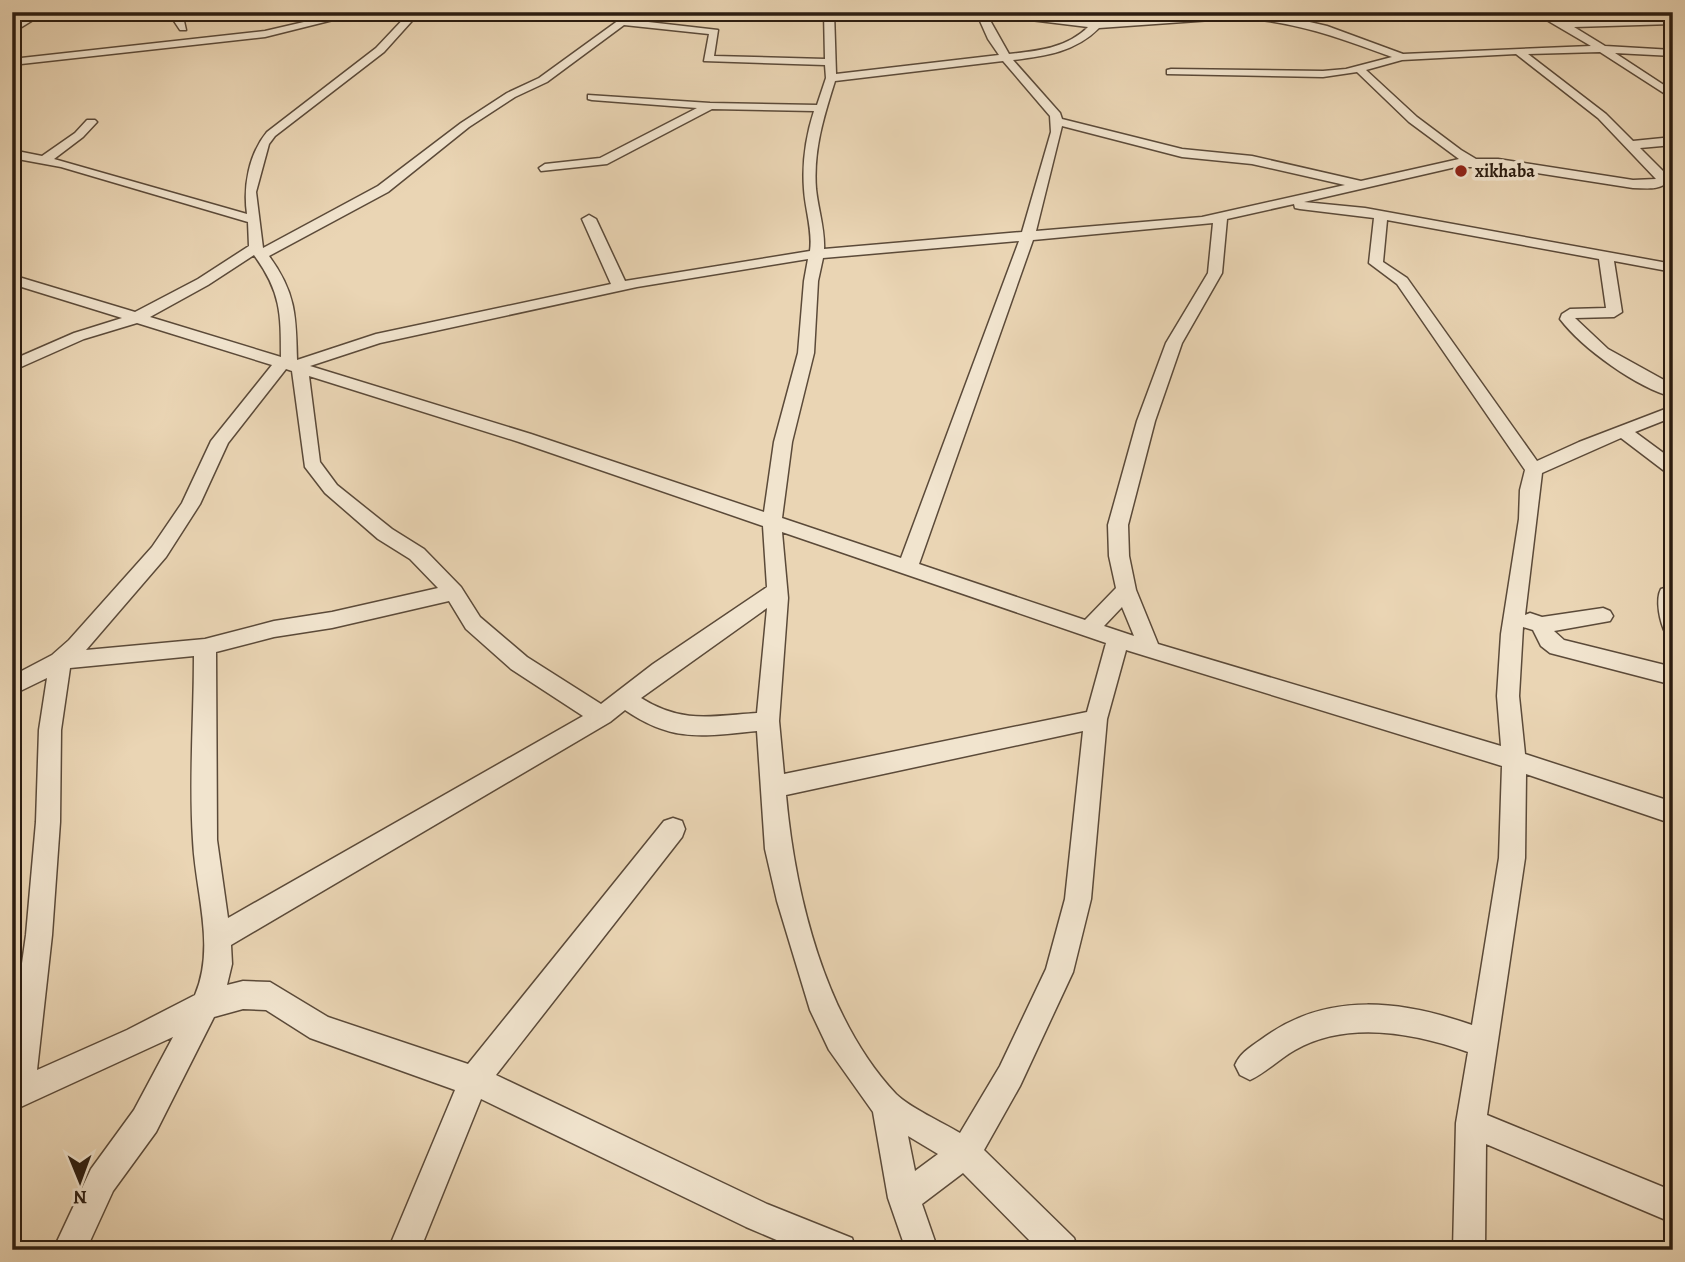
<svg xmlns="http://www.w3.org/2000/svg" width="1685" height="1262" font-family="Alegreya,serif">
  <rect width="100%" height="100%" fill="#ead5b4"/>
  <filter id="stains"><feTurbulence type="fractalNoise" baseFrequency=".00286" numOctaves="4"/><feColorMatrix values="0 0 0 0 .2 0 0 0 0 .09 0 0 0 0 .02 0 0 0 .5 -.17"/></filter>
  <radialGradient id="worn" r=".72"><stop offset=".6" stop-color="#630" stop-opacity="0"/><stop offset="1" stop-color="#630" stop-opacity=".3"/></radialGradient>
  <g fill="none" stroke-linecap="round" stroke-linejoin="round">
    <defs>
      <g id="minor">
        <path d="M 34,12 L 46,12 L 12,33 L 12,26 Z"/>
        <path d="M 180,12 L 190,12 L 184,21 L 186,30 L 180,30 L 174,21 Z"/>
        <path d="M 347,12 L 365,12 L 265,37 L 12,65 L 12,59 L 265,31 Z"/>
        <path d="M 410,12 L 420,12 L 384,52 L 275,136 L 269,144 L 256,192 L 263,248 L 378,186 L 461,123 L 507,93 L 539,78 L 630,12 L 641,12 L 631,20 L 718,30 L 714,56 L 825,59 L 824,12 L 834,12 L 836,74 L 999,55 L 988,39 L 976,12 L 1014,12 L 1096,22 L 1239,12 L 1275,14 L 1327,26 L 1403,54 L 1591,46 L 1533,12 L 1546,12 L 1564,22 L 1673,18 L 1673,24 L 1574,27 L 1605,46 L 1673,50 L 1673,56 L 1615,53 L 1673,91 L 1673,99 L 1600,52 L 1528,54 L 1606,114 L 1633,141 L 1673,137 L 1673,145 L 1640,148 L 1665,173 L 1669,181 C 1659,191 1646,188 1633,188 L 1498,167 L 1456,167 L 1304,202 L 1365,208 L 1673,264 L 1673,272 L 1614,261 L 1622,312 L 1614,317 L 1575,318 L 1608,349 L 1673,385 L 1673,397 C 1637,388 1582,348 1560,319 L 1562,314 L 1570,309 L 1606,308 L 1599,259 L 1387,220 L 1383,262 L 1407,278 L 1537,461 L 1579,442 L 1673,406 L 1673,417 L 1635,432 L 1673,460 L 1673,475 L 1667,473 L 1621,438 L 1542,473 L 1525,615 L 1530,613 L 1542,617 L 1603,608 L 1610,611 L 1613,616 L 1610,621 L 1554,631 L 1564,640 L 1673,667 L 1673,685 L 1550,653 L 1541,646 L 1533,630 L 1523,627 L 1519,696 L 1525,754 L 1673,802 L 1673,824 L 1526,774 L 1525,858 L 1487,1115 L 1673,1191 L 1673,1223 L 1486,1144 L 1485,1250 L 1453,1250 L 1456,1123 L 1468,1052 C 1414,1033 1348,1020 1295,1050 C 1279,1059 1267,1072 1250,1080 L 1240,1075 L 1235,1065 C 1241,1051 1254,1045 1266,1036 C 1330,991 1403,1001 1472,1025 L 1499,858 L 1502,766 L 1126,650 L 1107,719 L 1091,899 L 1073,972 L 1020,1086 L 984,1150 L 1074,1238 L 1078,1250 L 1039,1250 L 963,1173 L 922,1204 L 938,1250 L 906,1250 L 888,1198 L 873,1112 L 829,1050 L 810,1010 L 777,901 L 765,849 L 757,731 C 703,736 673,743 625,710 L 610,722 L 231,945 L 232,964 L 227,985 L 243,981 L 270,982 L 328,1017 L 468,1064 L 664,821 L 673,818 L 682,821 L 685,829 L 682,837 L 496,1075 L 767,1204 L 852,1238 L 856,1250 L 800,1250 L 746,1227 L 481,1099 L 420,1250 L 388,1250 L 455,1090 L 310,1038 L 266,1010 L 243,1009 L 214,1017 L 156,1132 L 113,1191 L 86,1250 L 53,1250 L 91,1169 L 134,1110 L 173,1037 L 12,1111 L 12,1034 L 26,935 L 36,822 L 39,730 L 47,678 L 12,695 L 12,676 L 52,655 L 69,640 L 152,547 L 182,503 L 211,441 L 272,365 L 137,323 L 84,339 L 12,371 L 12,360 L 74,333 L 122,318 L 12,284 L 12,275 L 135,312 L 198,279 L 249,246 L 248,222 L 61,167 L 12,158 L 12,150 L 42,156 L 75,133 L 87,120 L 95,120 L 97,122 L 83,137 L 54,159 L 247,214 C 243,186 249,154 267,132 L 376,48 ZM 987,15 L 988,15 L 1088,27 C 1067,48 1038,51 1009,54 ZM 1240,18 C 1294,21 1341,38 1392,57 L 1346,69 L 1323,71 L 1171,69 L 1167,70 L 1167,74 L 1323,77 L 1357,72 L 1409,122 L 1459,159 L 1361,181 L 1252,156 L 1182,149 L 1062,119 L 1060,113 L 1013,60 C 1046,56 1075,52 1099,28 ZM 624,25 L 709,34 L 704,61 L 825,65 L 826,78 L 817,105 L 710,103 L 588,95 L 588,99 L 592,100 L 697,108 L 600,158 L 545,164 L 539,168 L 541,171 L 607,164 L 712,109 L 814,111 C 806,136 802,163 804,189 C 805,209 813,231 810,251 L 625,281 L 596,219 L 589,215 L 582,219 L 611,284 L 376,334 L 297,360 C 296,316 296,293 269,256 L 388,192 L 469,127 L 515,97 L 547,82 ZM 1516,54 L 1598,118 L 1656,179 L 1633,180 L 1498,159 L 1476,159 L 1461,150 L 1417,117 L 1366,70 L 1402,60 ZM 1003,61 L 1050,116 L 1051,132 L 1022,232 L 824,249 C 825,229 818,209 816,189 C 813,150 824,116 835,81 ZM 1062,126 L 1182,157 L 1252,164 L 1345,185 L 1202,217 L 1036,231 ZM 1294,204 L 1295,208 L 1300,209 L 1374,218 L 1369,263 L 1397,284 L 1525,470 L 1520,490 L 1519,519 L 1501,634 L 1497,696 L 1501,746 L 1158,644 L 1136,590 L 1129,556 L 1128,525 L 1155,421 L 1182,343 L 1222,273 L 1227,219 ZM 1213,223 L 1208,273 L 1166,343 L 1137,421 L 1108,525 L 1109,556 L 1116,588 L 1085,620 L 919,564 L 1033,240 ZM 1019,241 L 901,558 L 782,518 L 792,442 L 814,353 L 818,281 L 823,258 ZM 254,255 C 281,292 281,313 281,357 L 150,317 L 208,285 ZM 808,259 L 804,281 L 798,353 L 774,442 L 764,512 L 531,434 L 310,366 L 380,343 L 637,287 ZM 286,369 L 292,371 L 305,467 L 325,493 L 378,539 L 410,559 L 438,588 L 332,612 L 274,621 L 205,639 L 86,650 L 166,557 L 200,504 L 228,443 ZM 309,376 L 519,442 L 763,526 L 767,587 L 653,664 L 601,704 L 527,657 L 480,617 L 461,587 L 424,549 L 392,529 L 337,485 L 320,462 ZM 782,532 L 1106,643 L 1087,712 L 784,774 L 779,721 L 788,598 ZM 449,601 L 466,629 L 511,669 L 583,716 L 228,918 L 217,840 L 216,652 L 274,637 L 332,628 ZM 1122,607 L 1134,636 L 1104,626 ZM 767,608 L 757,713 C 712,716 682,724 641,698 ZM 194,656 C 194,717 189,779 193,840 C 195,891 216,946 195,995 L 127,1030 L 37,1070 L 52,935 L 60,822 L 61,730 L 70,668 ZM 1083,731 L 1065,899 L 1046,969 L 1000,1066 L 960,1133 C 942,1122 910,1108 896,1094 C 825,1019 795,895 786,795 ZM 908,1136 L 938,1154 L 915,1171 Z"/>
        <path d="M 1668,587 L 1673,588 L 1673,636 L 1666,634 C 1660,623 1655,600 1661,589 Z"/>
      </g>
    </defs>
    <use href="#minor" stroke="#5b4a39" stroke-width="3"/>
    <use href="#minor" fill="#f1e4ce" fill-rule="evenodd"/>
  </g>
  <circle fill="#8f2418" stroke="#f1e4ce" stroke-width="2.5" cx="1461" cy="171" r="7"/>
  <g text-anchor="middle" stroke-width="7" stroke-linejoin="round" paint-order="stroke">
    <g font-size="18" font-weight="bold" fill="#2b1c10" stroke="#f1e4ce" text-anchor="start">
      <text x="1475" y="177">xikhaba</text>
    </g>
  </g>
  <rect width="1685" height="1262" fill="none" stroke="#ead5b4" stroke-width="42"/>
  <rect x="14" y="14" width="1657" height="1234" fill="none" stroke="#2b1c10" stroke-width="3.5"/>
  <rect x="21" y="21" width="1643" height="1220" fill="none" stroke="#2b1c10" stroke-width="2"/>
  <g transform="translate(80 1181) rotate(179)" stroke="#f1e4ce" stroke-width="5" paint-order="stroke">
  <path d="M0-5L12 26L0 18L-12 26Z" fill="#2b1c10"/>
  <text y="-10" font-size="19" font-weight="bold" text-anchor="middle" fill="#2b1c10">N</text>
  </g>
  <rect width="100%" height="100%" filter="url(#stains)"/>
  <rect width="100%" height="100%" fill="url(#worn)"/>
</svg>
